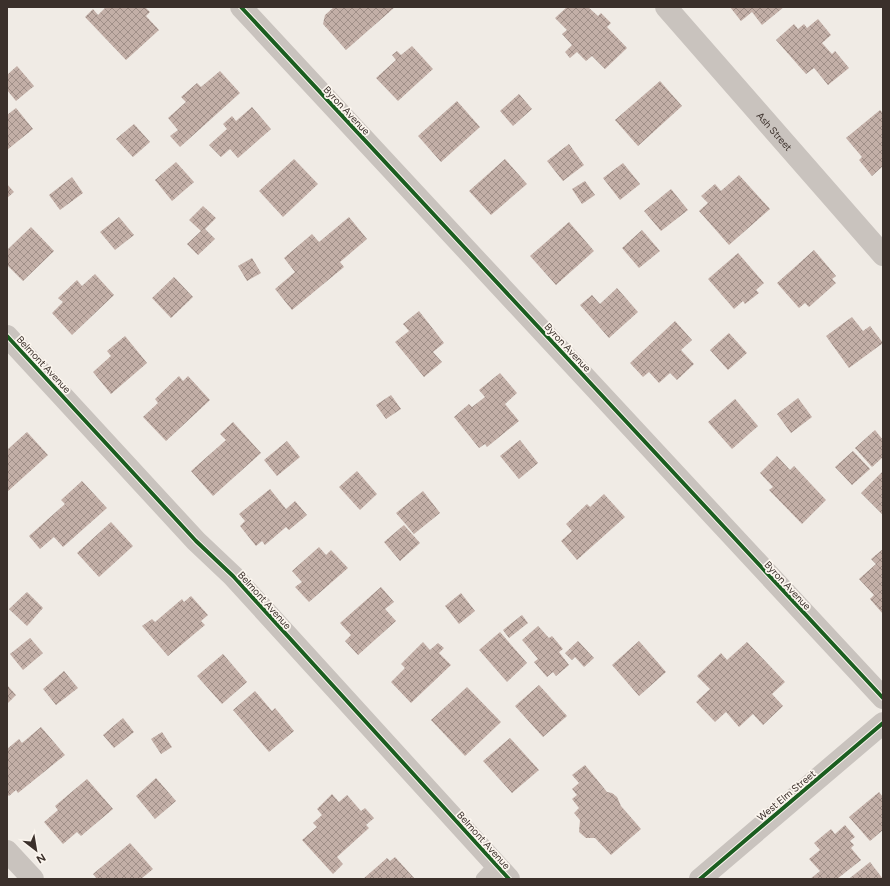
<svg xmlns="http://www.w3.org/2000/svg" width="890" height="886" font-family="Figtree,sans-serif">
  <defs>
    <pattern id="building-cross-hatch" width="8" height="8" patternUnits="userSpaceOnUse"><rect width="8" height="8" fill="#c3afa7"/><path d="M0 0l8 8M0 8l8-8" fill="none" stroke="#a08f88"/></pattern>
  </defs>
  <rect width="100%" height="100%" fill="#f0ebe5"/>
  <g fill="url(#building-cross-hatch)">
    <path d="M 106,7 L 145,7 L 150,12 L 146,16 L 159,30 L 126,60 L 85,17 L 93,9 L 98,15 Z"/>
    <path d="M 334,7 L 395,7 L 346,50 L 323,24 L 325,15 Z"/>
    <path d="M 567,7 L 588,7 L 598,16 L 601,13 L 611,23 L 607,27 L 627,48 L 605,69 L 592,56 L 586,61 L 577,52 L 570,58 L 565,52 L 572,45 L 562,34 L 567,30 L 555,18 Z"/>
    <path d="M 730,7 L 784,7 L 762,25 L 752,12 L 741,21 Z"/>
    <path d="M 818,19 L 831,35 L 822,43 L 832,54 L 835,51 L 849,68 L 828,85 L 814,68 L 806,74 L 776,40 L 794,24 L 798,29 L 804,24 L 807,28 Z"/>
    <path d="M 412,46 L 433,69 L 398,101 L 376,78 L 396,60 L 392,55 L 397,51 L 401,55 Z"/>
    <path d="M 17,66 L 34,86 L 16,101 L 7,90 L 7,75 Z"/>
    <path d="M 220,71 L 240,93 L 180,147 L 170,136 L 178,130 L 168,118 L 186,102 L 181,97 L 197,83 L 201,87 Z"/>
    <path d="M 660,81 L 682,106 L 638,146 L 615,120 Z"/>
    <path d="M 519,94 L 532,109 L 513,126 L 500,111 Z"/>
    <path d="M 457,101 L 480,127 L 441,162 L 418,136 Z"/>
    <path d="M 252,107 L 271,129 L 238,158 L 230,149 L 221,157 L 209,145 L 227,129 L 223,124 L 232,116 L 236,121 Z"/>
    <path d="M 16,108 L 33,129 L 7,150 L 7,115 Z"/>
    <path d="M 880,110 L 883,113 L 883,166 L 872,176 L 859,160 L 862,157 L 846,138 Z"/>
    <path d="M 134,124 L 150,142 L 133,157 L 116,139 Z"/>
    <path d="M 569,144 L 584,165 L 563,181 L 547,161 Z"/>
    <path d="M 294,159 L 318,184 L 283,217 L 259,191 Z"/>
    <path d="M 505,159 L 527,184 L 491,215 L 469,191 Z"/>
    <path d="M 176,162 L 194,182 L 172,201 L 155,180 Z"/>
    <path d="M 623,163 L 640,184 L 620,200 L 603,178 Z"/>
    <path d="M 739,175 L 770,209 L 729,245 L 699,211 L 708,203 L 701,196 L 715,184 L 721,191 Z"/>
    <path d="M 72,177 L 83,193 L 60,210 L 49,195 Z"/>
    <path d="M 585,181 L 595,195 L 582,204 L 572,189 Z"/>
    <path d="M 7,184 L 14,192 L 7,198 Z"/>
    <path d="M 671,189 L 688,210 L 661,231 L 644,211 Z"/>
    <path d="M 203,206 L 216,218 L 205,229 L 215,239 L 198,255 L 187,244 L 201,231 L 189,220 Z"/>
    <path d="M 119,217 L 134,235 L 115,250 L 100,232 Z"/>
    <path d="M 349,217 L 367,239 L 340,262 L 344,267 L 292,310 L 275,289 L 295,272 L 284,258 L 312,234 L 319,242 Z"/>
    <path d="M 569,222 L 594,251 L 556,285 L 530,256 Z"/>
    <path d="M 31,227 L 54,251 L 23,281 L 7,265 L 7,250 Z"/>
    <path d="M 642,230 L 660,251 L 639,268 L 622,248 Z"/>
    <path d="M 814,250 L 836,276 L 832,279 L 836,283 L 809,307 L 805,303 L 799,308 L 777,283 Z"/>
    <path d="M 738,253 L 764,283 L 756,290 L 759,293 L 745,304 L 743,301 L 734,309 L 708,279 Z"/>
    <path d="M 252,258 L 261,273 L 247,281 L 238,266 Z"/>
    <path d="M 95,274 L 114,295 L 72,335 L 52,313 L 63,302 L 58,298 L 77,280 L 82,286 Z"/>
    <path d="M 174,277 L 193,297 L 171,318 L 152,298 Z"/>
    <path d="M 617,288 L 638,312 L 609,338 L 580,305 L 592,295 L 600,304 Z"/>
    <path d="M 419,311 L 444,343 L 433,352 L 442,362 L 424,377 L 395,342 L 409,331 L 403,324 Z"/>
    <path d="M 852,317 L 863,331 L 870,326 L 883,343 L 849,368 L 826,336 Z"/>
    <path d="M 675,321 L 692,340 L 681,350 L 694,364 L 677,380 L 670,373 L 659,383 L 649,372 L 643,377 L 630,363 Z"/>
    <path d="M 729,333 L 747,353 L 728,370 L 710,350 Z"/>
    <path d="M 125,336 L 147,363 L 111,394 L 93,372 L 111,356 L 107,351 Z"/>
    <path d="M 500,373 L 517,393 L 505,404 L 519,421 L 487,447 L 485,444 L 479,448 L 454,417 L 469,404 L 472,407 L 485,397 L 479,390 Z"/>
    <path d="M 179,376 L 183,381 L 188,376 L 210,400 L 166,441 L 143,417 L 158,403 L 155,399 Z"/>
    <path d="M 391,395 L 401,409 L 386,419 L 376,405 Z"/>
    <path d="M 798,398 L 812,417 L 791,433 L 777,414 Z"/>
    <path d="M 735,399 L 758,426 L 732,449 L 708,422 Z"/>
    <path d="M 233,422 L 261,453 L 213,496 L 191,471 L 226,440 L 220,434 Z"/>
    <path d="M 875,430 L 883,440 L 883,457 L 872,467 L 855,448 Z"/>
    <path d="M 27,432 L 48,455 L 7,492 L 7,450 Z"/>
    <path d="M 520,440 L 538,463 L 519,479 L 500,456 Z"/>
    <path d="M 287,441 L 300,457 L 277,476 L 264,460 Z"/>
    <path d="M 853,451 L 870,469 L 852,485 L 835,467 Z"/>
    <path d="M 777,456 L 790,470 L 794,466 L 826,500 L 802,524 L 769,490 L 773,487 L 760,473 Z"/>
    <path d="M 357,471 L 377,494 L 360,510 L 339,487 Z"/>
    <path d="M 883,471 L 883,515 L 861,493 Z"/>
    <path d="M 82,481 L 107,508 L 63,547 L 54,537 L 40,549 L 29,536 L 65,504 L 61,500 Z"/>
    <path d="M 270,489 L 286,509 L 295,501 L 307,515 L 289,530 L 286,527 L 265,545 L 262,541 L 256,546 L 240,526 L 245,521 L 239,514 Z"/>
    <path d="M 423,491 L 440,513 L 414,534 L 396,513 Z"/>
    <path d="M 604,494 L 625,517 L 577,560 L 561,541 L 572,531 L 566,524 L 587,504 L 590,507 Z"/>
    <path d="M 111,522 L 133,546 L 99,577 L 77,553 Z"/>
    <path d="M 404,525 L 420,543 L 400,561 L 384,542 Z"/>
    <path d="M 319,547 L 326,555 L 331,550 L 348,568 L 309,602 L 295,587 L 302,582 L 292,571 Z"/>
    <path d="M 883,549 L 883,614 L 870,599 L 874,595 L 859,579 L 876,564 L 871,559 Z"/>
    <path d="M 381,587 L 394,602 L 385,609 L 396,621 L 358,655 L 345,641 L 351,635 L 340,623 Z"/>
    <path d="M 27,592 L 43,608 L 27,626 L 9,609 Z"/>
    <path d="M 461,593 L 475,611 L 459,624 L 445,606 Z"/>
    <path d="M 191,596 L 208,615 L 201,621 L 205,625 L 168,656 L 142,626 L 152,619 L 155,622 L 182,599 L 184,602 Z"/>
    <path d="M 522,615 L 528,623 L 509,638 L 503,630 Z"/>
    <path d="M 538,626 L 549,638 L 552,636 L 563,649 L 559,652 L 569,665 L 556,676 L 553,672 L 547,677 L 534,662 L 538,659 L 522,640 Z"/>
    <path d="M 500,632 L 527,663 L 507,682 L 479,650 Z"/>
    <path d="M 30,638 L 43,653 L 23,670 L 10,654 Z"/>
    <path d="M 578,641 L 594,658 L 584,667 L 575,657 L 572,660 L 565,653 Z"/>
    <path d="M 639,641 L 666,672 L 639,696 L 612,665 Z"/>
    <path d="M 423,642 L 430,650 L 438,643 L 444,648 L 439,653 L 451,665 L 411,703 L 391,682 L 405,668 L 401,664 Z"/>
    <path d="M 747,642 L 785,682 L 772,694 L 783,706 L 763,725 L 753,714 L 739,727 L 726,712 L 715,722 L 696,702 L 710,689 L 697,676 L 721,653 L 727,660 Z"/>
    <path d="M 223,654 L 247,682 L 222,704 L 197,676 Z"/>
    <path d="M 64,671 L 78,688 L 56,705 L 43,689 Z"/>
    <path d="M 7,685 L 16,695 L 7,704 Z"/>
    <path d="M 539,685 L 567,716 L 543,737 L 515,706 Z"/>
    <path d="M 467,687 L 501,722 L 465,756 L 431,720 Z"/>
    <path d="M 255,691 L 272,711 L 275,708 L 294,731 L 269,752 L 233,710 Z"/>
    <path d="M 123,718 L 134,732 L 114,748 L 103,735 Z"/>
    <path d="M 41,727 L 65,755 L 18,793 L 16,790 L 9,796 L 7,794 L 7,749 L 19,739 L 22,743 Z"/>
    <path d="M 162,732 L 172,747 L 161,754 L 151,739 Z"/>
    <path d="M 510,738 L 539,770 L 512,793 L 483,761 Z"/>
    <path d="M 585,765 L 607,792 L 612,793 L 617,797 L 621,806 L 641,829 L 611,855 L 595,838 L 586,838 L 579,832 L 580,820 L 574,813 L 579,808 L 572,799 L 577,795 L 572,789 L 579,783 L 572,775 Z"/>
    <path d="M 156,778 L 176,801 L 155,819 L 136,796 Z"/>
    <path d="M 87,779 L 113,809 L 81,836 L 77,832 L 63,844 L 44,822 L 58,810 L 55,806 Z"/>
    <path d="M 879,792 L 883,797 L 883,830 L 870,841 L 849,817 Z"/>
    <path d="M 332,794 L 339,802 L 347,795 L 361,811 L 365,808 L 374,818 L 366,825 L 369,828 L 337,857 L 343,864 L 333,874 L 302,840 L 317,827 L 313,823 L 322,815 L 317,809 Z"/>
    <path d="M 845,825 L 855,837 L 850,841 L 854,845 L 851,848 L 861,860 L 837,879 L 810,879 L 820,871 L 809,859 L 820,850 L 814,843 L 831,829 L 835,834 Z"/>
    <path d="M 130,843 L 153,869 L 141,879 L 97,879 L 93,874 Z"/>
    <path d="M 395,857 L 415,879 L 363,879 L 387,858 L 390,861 Z"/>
    <path d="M 870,862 L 883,879 L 852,879 L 850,878 Z"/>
  </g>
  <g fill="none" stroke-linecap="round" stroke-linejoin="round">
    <path stroke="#c9c3be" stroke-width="15" d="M 483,879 L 496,865"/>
    <g stroke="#c9c3be" stroke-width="22">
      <path d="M 241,7 L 883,698"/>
      <path d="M 7,851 L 33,879"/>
    </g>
    <g stroke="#c9c3be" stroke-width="22">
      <path id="s1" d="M 666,7 L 883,255"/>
      <path d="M 7,336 L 196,541 L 233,576 L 509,879"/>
      <path d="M 700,879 L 883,723"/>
    </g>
    <defs>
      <g id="cycleway">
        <path d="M 241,7 L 883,698"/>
        <path d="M 7,336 L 196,541 L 233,576 L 509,879"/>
        <path d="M 700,879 L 883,723"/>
      </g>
    </defs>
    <use href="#cycleway" stroke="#fbf5ee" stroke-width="6"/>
    <use href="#cycleway" stroke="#1b5e20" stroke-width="4"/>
  </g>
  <g text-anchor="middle" stroke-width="3.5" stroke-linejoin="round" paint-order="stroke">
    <g font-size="10" fill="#3b302b" stroke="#fbf5ee">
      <text transform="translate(347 110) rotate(47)" y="4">Byron Avenue</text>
      <text dy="4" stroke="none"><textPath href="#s1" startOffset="165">Ash Street</textPath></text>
      <text transform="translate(568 347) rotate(47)" y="4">Byron Avenue</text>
      <text transform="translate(44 364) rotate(47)" y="4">Belmont Avenue</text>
      <text transform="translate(788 585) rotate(47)" y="4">Byron Avenue</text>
      <text transform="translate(265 600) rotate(48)" y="4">Belmont Avenue</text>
      <text transform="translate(786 795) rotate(-40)" y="4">West Elm Street</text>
      <text transform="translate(484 840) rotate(48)" y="4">Belmont Avenue</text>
    </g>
  </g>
  <rect width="890" height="886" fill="none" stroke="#3b302b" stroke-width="16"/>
  <g transform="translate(36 850) rotate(149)" stroke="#fbf5ee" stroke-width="3" paint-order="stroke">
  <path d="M0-3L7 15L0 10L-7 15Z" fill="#3b302b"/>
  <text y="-6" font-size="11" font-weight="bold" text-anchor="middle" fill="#3b302b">N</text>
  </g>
</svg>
